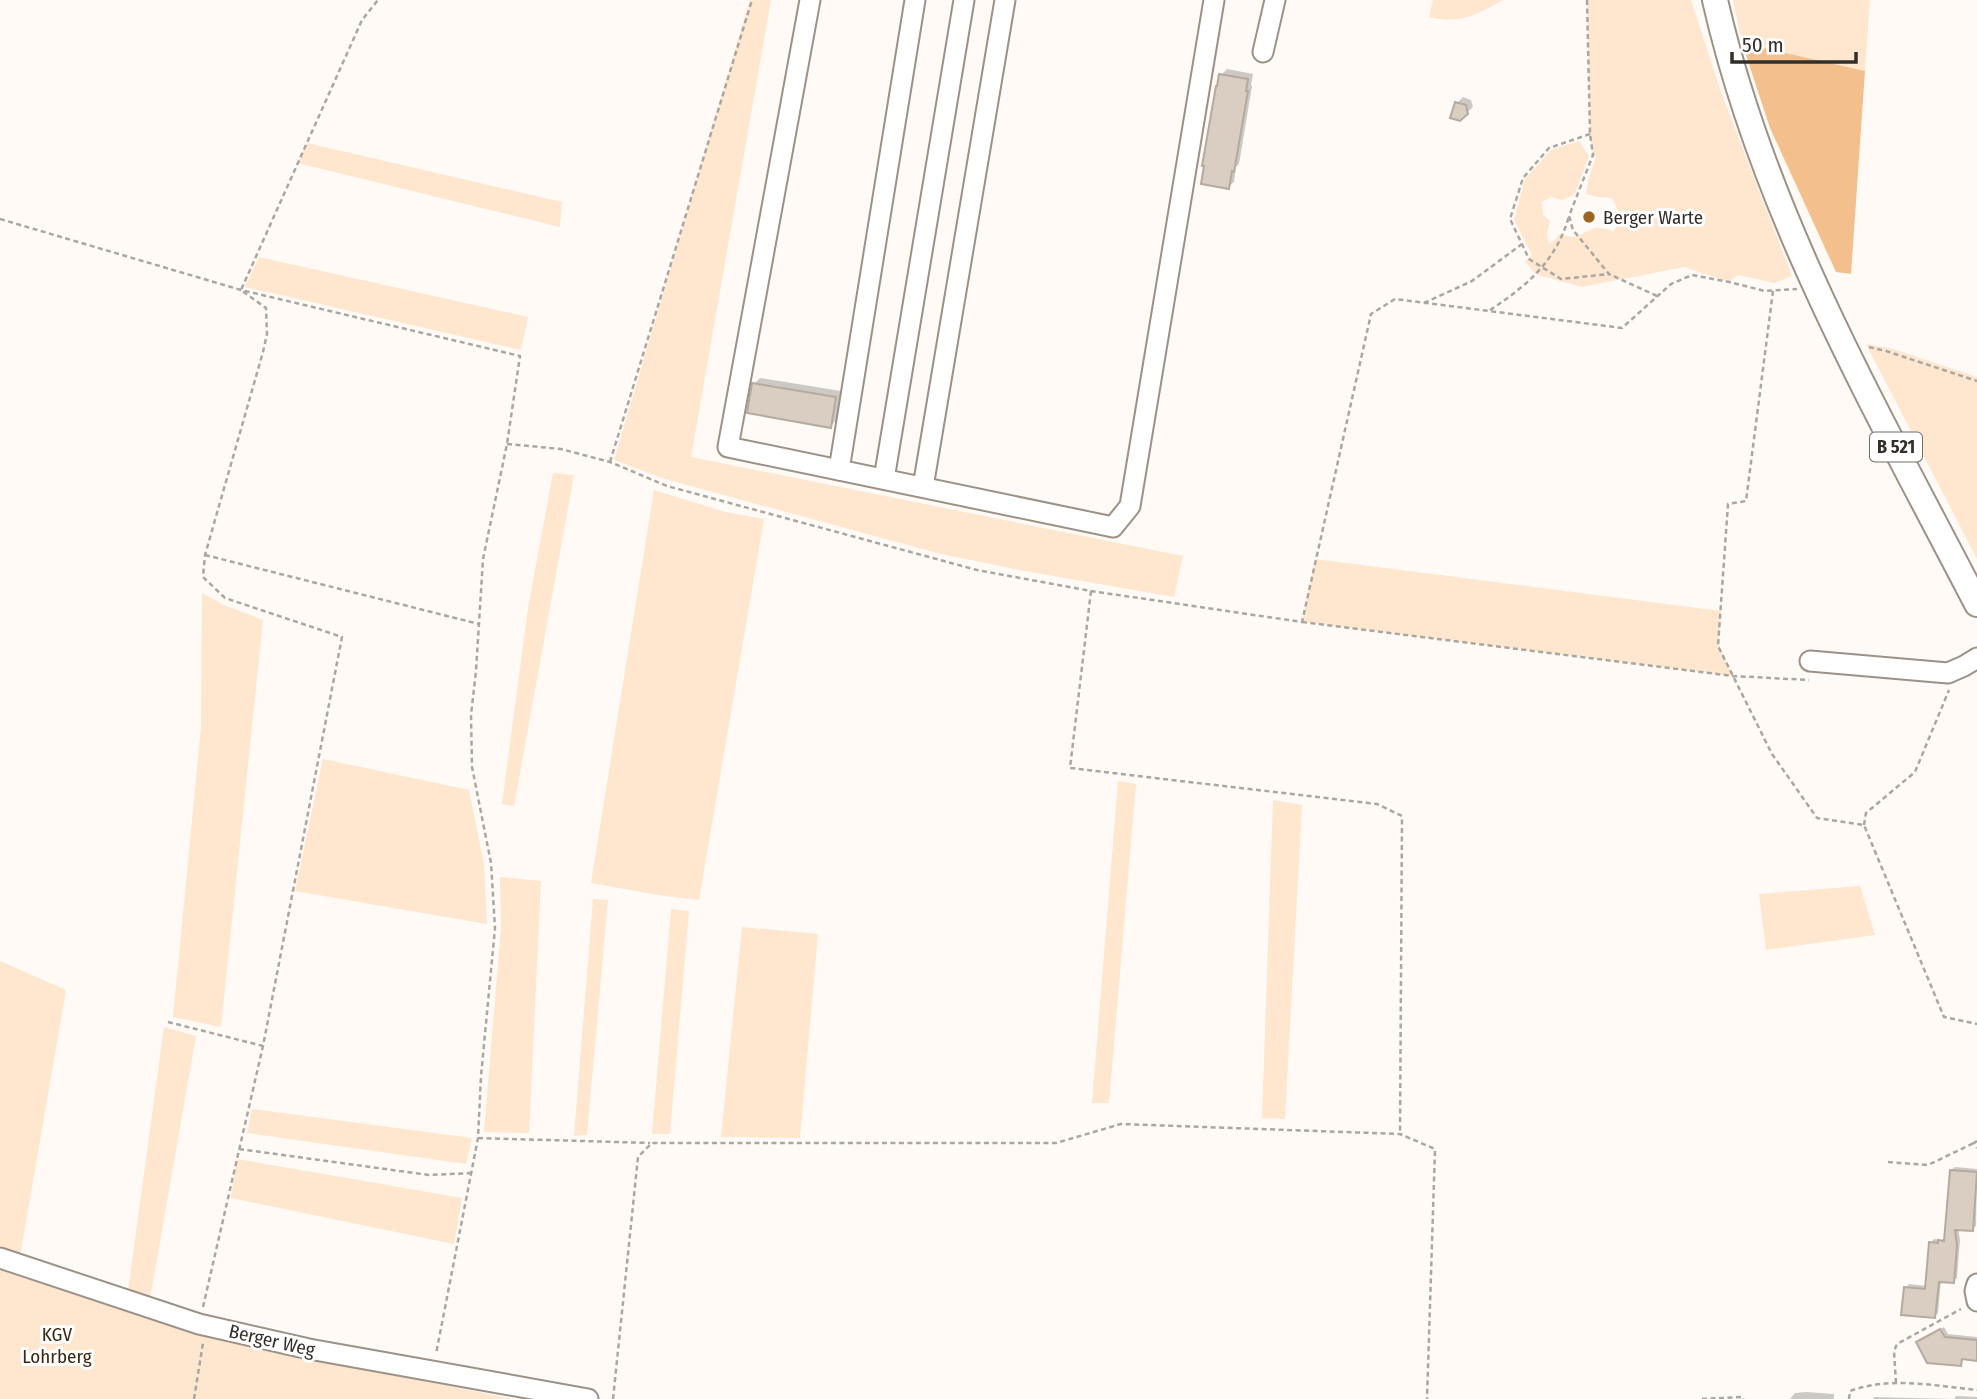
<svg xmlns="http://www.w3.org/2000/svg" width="1977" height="1399" font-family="'Fira Sans Condensed',sans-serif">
  <rect width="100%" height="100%" fill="#fffaf5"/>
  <g fill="#fee6cf">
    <path d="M 750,0 L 771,0 L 691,457 L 1183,556 L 1174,597 L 1019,570 L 937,553 L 665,479 L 614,460 Z"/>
    <path d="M 1433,0 L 1503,0 C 1478,14 1460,25 1429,17 Z"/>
    <path d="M 1587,0 L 1691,0 L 1721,92 L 1792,276 L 1774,283 L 1738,275 L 1729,282 L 1684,267 L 1582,287 L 1535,274 L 1525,261 L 1532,255 L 1514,220 L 1525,179 L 1551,150 L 1579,141 L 1589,156 L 1575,194 L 1563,200 L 1551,197 L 1542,202 L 1543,215 L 1550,221 L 1547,234 L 1549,243 L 1554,241 L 1560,234 C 1579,241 1580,233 1595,228 C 1601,227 1608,230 1614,231 C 1622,218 1619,211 1612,198 L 1598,197 L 1586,194 L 1588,181 L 1596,157 L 1593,155 L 1590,134 Z"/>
    <path d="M 1733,0 L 1870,0 L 1865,71 L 1742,43 Z"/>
    <path d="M 307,143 L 562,202 L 560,227 L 297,163 Z"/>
    <path d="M 259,257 L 528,317 L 521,350 L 245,287 Z"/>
    <path d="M 1866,344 L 1893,349 L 1977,377 L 1977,559 Z"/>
    <path d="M 553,473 L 574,475 L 514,806 L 502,804 L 528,608 Z"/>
    <path d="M 654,490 L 725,512 L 764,519 L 699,900 L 664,896 L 591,883 Z"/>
    <path d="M 1315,559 L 1721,611 L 1719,645 L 1733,676 L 1302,622 Z"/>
    <path d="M 202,593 L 224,605 L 263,620 L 221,1027 L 173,1017 L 201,727 Z"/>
    <path d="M 323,759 L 469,790 L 484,864 L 487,924 L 295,891 Z"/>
    <path d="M 1118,781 L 1136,784 L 1109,1103 L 1092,1103 Z"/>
    <path d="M 1273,800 L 1302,805 L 1285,1119 L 1262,1118 Z"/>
    <path d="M 500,877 L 541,881 L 529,1133 L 484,1132 L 501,928 Z"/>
    <path d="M 1860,886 L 1875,935 L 1766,950 L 1759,894 Z"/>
    <path d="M 593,899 L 608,900 L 587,1135 L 574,1136 Z"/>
    <path d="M 671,909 L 689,911 L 670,1134 L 652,1134 Z"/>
    <path d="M 742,927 L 818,934 L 800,1138 L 721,1137 Z"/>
    <path d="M 0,961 L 66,990 L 17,1274 L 195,1334 L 513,1399 L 0,1399 Z"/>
    <path d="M 164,1027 L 196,1036 L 150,1299 L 128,1291 Z"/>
    <path d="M 252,1109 L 472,1138 L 466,1164 L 247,1133 Z"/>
    <path d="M 237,1159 L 462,1198 L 454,1244 L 231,1198 Z"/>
  </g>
  <path fill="#f3c08d" d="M 1742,43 L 1865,71 L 1851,274 L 1836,272 L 1770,128 Z"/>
  <g fill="#0003">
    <path d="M 1227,69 L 1253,74 L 1251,85 L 1252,86 L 1239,164 L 1236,167 L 1234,182 L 1228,187 L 1221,75 Z"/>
    <path d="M 1463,97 L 1471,100 L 1473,107 L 1460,119 L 1457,103 Z"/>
    <path d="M 760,378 L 841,391 L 836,420 L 831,426 L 754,384 Z"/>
    <path d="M 1955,1167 L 1977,1169 L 1976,1226 L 1972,1229 L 1958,1228 L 1960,1240 L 1957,1278 L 1953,1281 L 1941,1280 L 1938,1313 L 1935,1316 L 1906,1288 L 1909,1284 L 1927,1286 L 1931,1242 L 1934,1239 L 1941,1240 L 1946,1238 L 1951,1170 Z"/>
    <path d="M 1944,1327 L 1948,1334 L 1977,1337 L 1977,1359 L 1964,1358 L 1961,1364 L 1922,1339 Z"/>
    <path d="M 1806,1392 L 1834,1394 L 1834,1399 L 1790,1399 L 1795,1393 Z"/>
    <path d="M 1956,1396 L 1977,1397 L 1977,1399 L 1873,1399 L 1874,1397 L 1954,1399 Z"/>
  </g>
  <g fill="#dacec2" stroke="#b5aa9f" stroke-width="2">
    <path d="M 1219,74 L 1248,79 L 1246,91 L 1248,91 L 1234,172 L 1232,171 L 1229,189 L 1201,184 L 1204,166 L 1202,166 L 1216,86 L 1217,86 Z"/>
    <path d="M 1455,102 L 1466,105 L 1468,114 L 1460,121 L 1450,118 Z"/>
    <path d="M 752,383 L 836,397 L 831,428 L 747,413 Z"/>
    <path d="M 1950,1170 L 1977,1172 L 1973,1231 L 1955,1230 L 1957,1245 L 1954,1283 L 1939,1282 L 1935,1318 L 1901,1315 L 1904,1287 L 1925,1289 L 1929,1242 L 1938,1243 L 1938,1240 L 1944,1241 Z"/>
    <path d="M 1940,1329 L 1945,1337 L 1977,1340 L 1977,1361 L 1962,1359 L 1961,1366 L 1927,1363 L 1916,1342 Z"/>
  </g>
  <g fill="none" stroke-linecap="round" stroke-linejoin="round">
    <defs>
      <g id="minor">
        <path d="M 810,0 L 728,447 L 1113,527 L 1130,506 L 1214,0"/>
        <path d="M 1263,52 L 1275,0"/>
        <path d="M 839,470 L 915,0"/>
        <path d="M 884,479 L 964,0"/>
        <path d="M 923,487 L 1005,0"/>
        <path d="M 1810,661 L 1948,673 L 1964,666 L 1977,658"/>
        <path d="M 0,1258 L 199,1324 L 309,1349 L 588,1399"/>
        <path d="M 1977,1284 L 1975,1291 L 1977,1301"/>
      </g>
      <path id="major" d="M 1715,0 C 1764,216 1876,409 1977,604"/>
    </defs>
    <use href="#minor" stroke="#9c9186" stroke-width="23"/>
    <use href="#major" stroke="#9c9186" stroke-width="28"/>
    <g stroke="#aaa6a1" stroke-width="2.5" stroke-dasharray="5 3.5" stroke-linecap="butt">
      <path d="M 1587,0 L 1590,134 L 1593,155 L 1569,216 L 1573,230 L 1609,274 L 1657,296"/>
      <path d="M 1590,134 L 1549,148 L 1523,178 L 1510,219 L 1529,259 L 1561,279 L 1609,274"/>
      <path d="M 0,219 L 241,290 L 520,356 L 507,444 L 483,559 L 476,671 L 471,715 L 472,767 L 491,863 L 495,928 L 481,1076 L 478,1138 L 436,1354"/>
      <path d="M 1773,291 L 1746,501 L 1728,504 L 1718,646 L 1772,754 L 1817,818 L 1864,825 L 1944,1017 L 1977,1024"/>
      <path d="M 1424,303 L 1472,281 L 1522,244"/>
      <path d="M 1490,310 C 1527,286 1557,260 1569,216"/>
      <path d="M 1869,347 L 1886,351 L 1977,381"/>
      <path d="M 507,444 L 561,449 L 610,462 L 667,486 L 977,570 L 1091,591 L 1302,622 L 1371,314 L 1395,299 L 1622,328 L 1671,284 L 1692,275 L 1729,282 L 1765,291 L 1797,289"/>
      <path d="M 610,462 L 752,0"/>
      <path d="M 205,555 L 479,624"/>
      <path d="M 1091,591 L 1070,768 L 1377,804 L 1402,816 L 1400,1134"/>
      <path d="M 1302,622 L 1733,676 L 1809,680"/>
      <path d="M 1864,825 L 1866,813 L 1915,772 L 1949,690"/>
      <path d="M 168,1022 L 263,1046"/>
      <path d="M 478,1138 L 650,1143"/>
      <path d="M 1977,1141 L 1974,1143 L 1977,1148"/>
      <path d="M 239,1149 L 429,1175 L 472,1173"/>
      <path d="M 1888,1162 L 1928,1165 L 1974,1143"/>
      <path d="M 203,1307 L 263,1046 L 342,637 L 225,598 L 203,577 L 205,555 L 263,352 L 267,334 L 266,308 L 241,290 L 362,20 L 378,0"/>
      <path d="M 1896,1383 L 1894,1351 L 1897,1344 L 1961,1309"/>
      <path d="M 194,1399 L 203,1343"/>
      <path d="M 613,1399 L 638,1157 L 652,1143 L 1056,1143 L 1121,1124 L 1400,1134 L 1435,1149 L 1427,1399"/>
      <path d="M 1702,1399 L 1743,1397 L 1743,1399"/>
      <path d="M 1849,1399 L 1850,1391 C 1890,1376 1936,1386 1977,1390"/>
    </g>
    <use href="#minor" stroke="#fff" stroke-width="19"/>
    <use href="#major" stroke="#fff" stroke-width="24"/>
  </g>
  <circle fill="#9d6521" stroke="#fff" stroke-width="2.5" cx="1589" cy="217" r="7"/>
  <g text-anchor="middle" stroke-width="6" stroke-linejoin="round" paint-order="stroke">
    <rect fill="#fff" stroke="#706d69" stroke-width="2" x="1870" y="432.5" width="52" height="29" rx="5"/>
    <g font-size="18" font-weight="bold" fill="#322e29">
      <text x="1896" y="453">B 521</text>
    </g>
    <g font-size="19" fill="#322e29" stroke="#fff" text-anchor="start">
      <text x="1603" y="224">Berger Warte</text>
    </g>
    <g font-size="19" fill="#3c2710" stroke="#fff">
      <text x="57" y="1341">KGV<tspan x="57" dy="22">Lohrberg</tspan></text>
    </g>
    <g font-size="19" fill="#322e29" stroke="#fff">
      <text transform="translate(272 1340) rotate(13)" y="7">Berger Weg</text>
    </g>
  </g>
  <path d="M1732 52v10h124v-10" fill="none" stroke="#322e29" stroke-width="3.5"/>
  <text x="1742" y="52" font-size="21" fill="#322e29" stroke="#ffffff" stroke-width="5" paint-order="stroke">50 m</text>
</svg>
